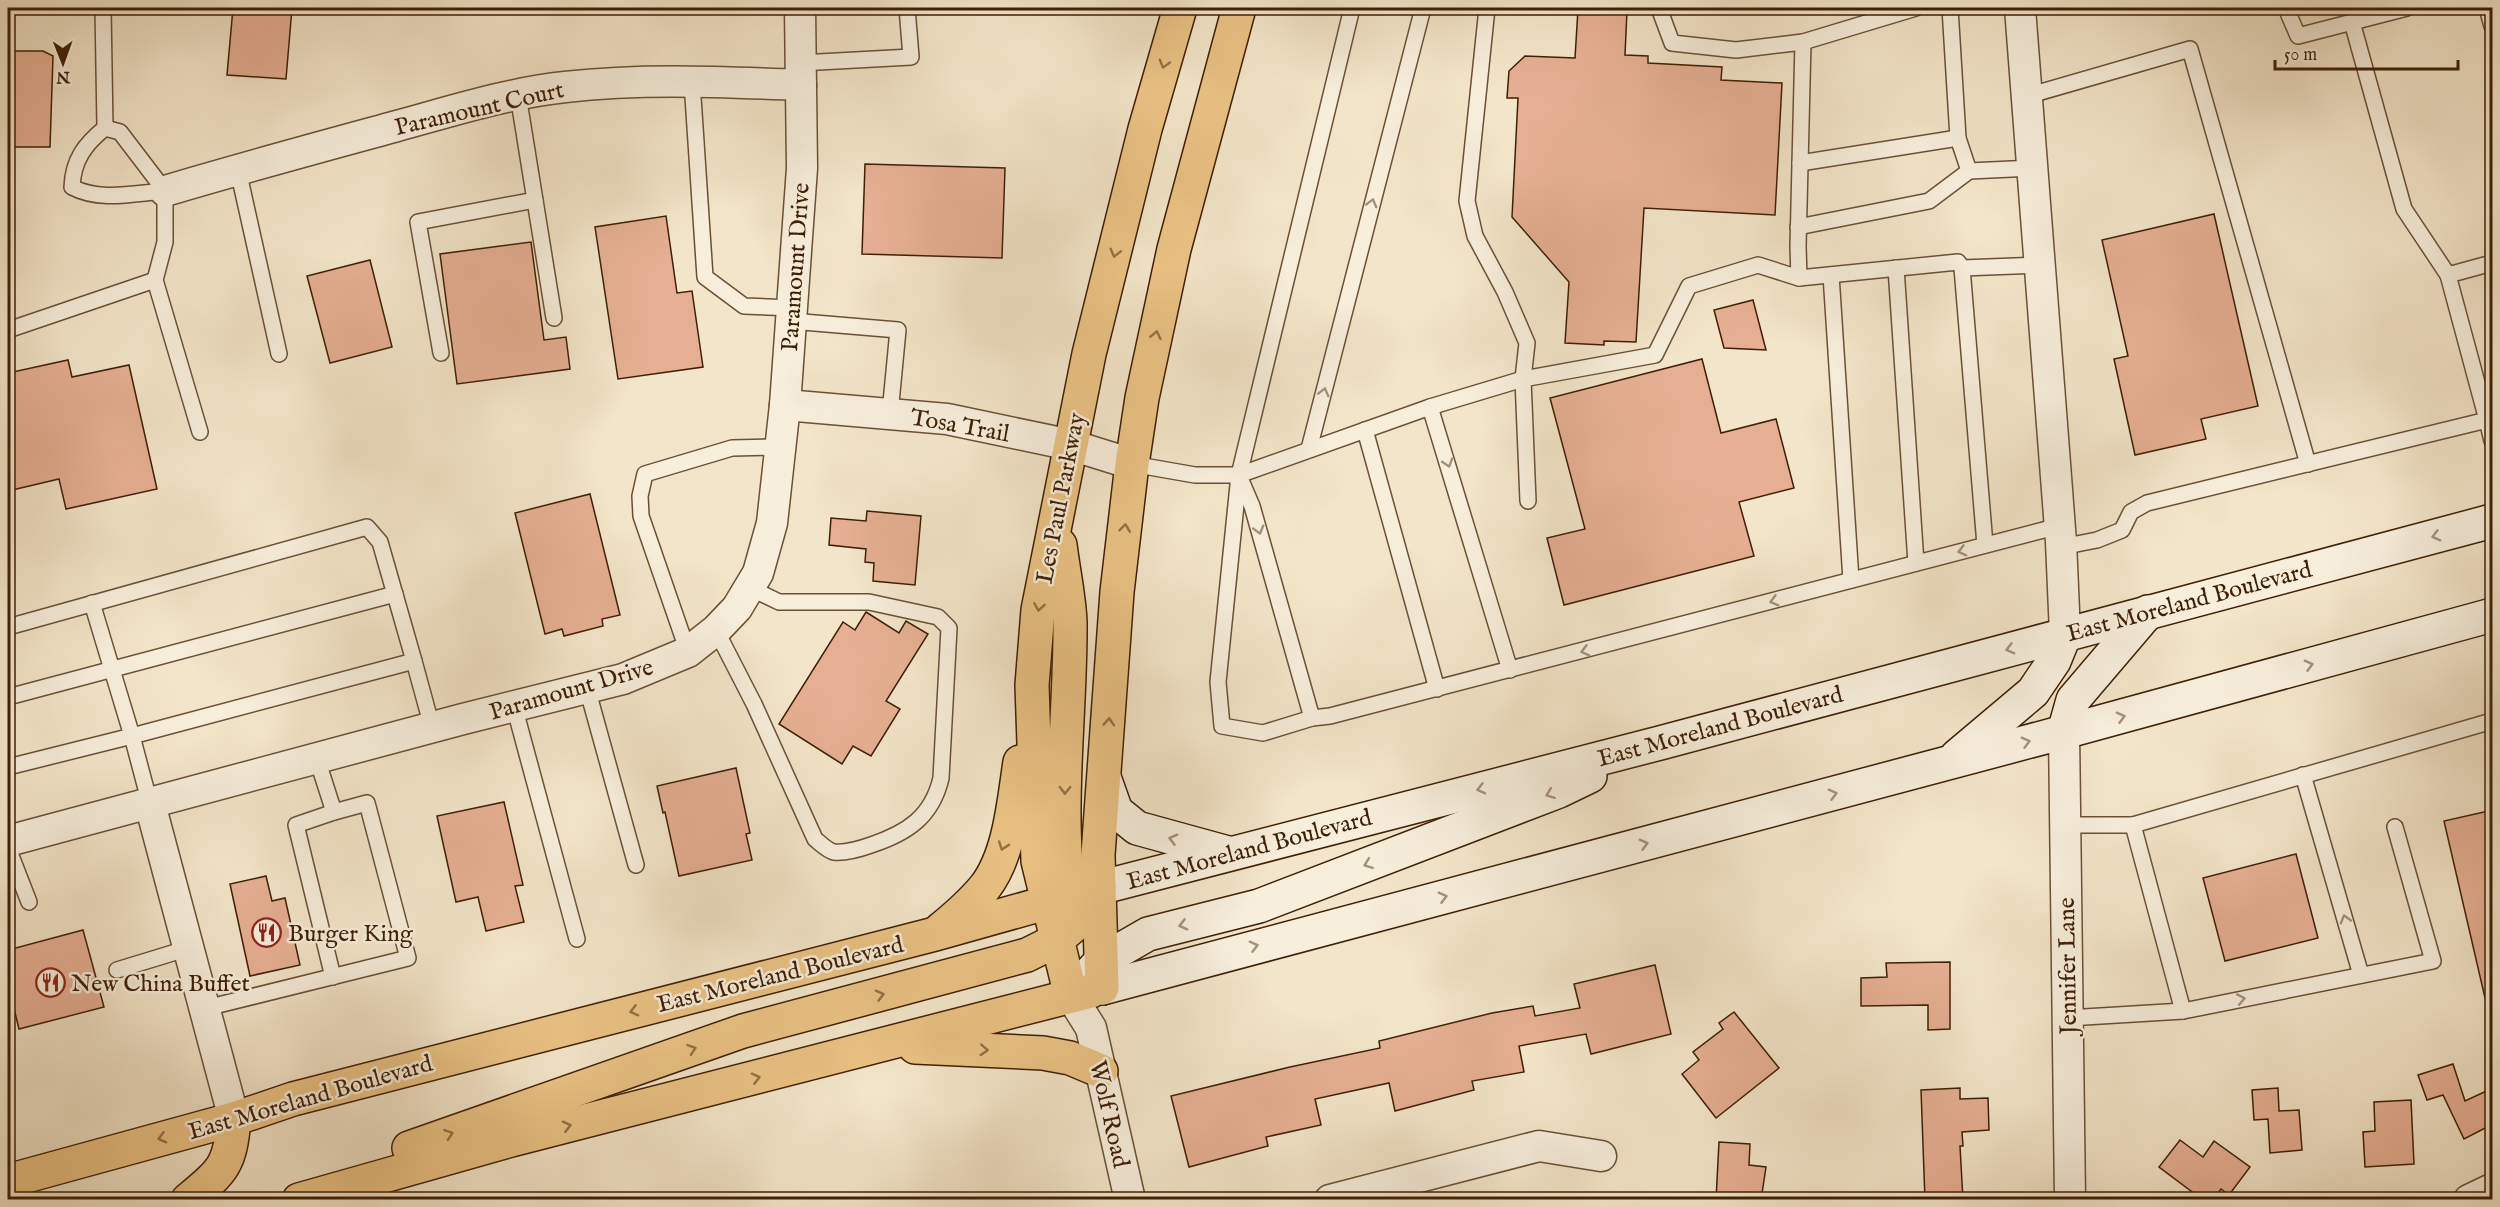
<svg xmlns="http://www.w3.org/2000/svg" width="2500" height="1207" font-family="'IM FELL English',serif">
  <rect width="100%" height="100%" fill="#f3e5c9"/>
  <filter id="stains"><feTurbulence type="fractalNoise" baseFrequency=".00333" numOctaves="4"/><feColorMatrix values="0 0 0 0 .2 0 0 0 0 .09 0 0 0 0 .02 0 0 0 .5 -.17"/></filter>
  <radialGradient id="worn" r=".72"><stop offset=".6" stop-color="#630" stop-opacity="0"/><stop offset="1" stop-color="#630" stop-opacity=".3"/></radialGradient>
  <g fill="#e6af93" stroke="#3e1f05" stroke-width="1.5">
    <path d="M 233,8 L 292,8 L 286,79 L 227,75 Z"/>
    <path d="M 1578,9 L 1627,11 L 1625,55 L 1648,56 L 1648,63 L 1722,67 L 1721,80 L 1782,83 L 1775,215 L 1644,208 L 1636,342 L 1604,341 L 1604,345 L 1565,343 L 1569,282 L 1512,217 L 1518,98 L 1507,98 L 1509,71 L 1525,56 L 1575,58 Z"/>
    <path d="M 8,51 L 43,51 L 53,56 L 50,147 L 8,147 Z"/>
    <path d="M 865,164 L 1005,168 L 1002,258 L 862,254 Z"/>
    <path d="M 2214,214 L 2258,406 L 2201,419 L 2206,439 L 2135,455 L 2114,359 L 2128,356 L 2102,240 Z"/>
    <path d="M 666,216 L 677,293 L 692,291 L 703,367 L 618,379 L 595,227 Z"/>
    <path d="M 531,242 L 544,340 L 566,337 L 570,369 L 457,384 L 440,254 Z"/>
    <path d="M 370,260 L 392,347 L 330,363 L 307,276 Z"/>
    <path d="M 1753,300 L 1766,350 L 1724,348 L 1714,310 Z"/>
    <path d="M 1702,359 L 1721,433 L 1776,419 L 1794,488 L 1739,502 L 1754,556 L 1564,605 L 1547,538 L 1585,529 L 1550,398 Z"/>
    <path d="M 68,360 L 72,377 L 129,365 L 157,489 L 66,509 L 59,479 L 8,491 L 8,373 Z"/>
    <path d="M 590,494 L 620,615 L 602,619 L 603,626 L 564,636 L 562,629 L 545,634 L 515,513 Z"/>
    <path d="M 867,511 L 921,516 L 915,585 L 873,581 L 874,563 L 865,562 L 866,549 L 829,545 L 831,518 L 866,521 Z"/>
    <path d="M 866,612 L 899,633 L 906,621 L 928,634 L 886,701 L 900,709 L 871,756 L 853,746 L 842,764 L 779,724 L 843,622 L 855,630 Z"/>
    <path d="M 736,768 L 750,833 L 746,834 L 752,860 L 679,876 L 665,812 L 663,813 L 657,786 Z"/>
    <path d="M 504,802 L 523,885 L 515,886 L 524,922 L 486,931 L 478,897 L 456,902 L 437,816 Z"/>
    <path d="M 2493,810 L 2493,997 L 2485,998 L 2444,821 Z"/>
    <path d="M 2296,854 L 2318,938 L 2225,961 L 2203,878 Z"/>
    <path d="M 266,876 L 272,901 L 285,898 L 300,965 L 250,976 L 230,884 Z"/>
    <path d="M 83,930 L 104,1007 L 19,1029 L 8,984 L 8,950 Z"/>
    <path d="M 1950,962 L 1950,1029 L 1928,1030 L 1928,1005 L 1861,1006 L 1861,978 L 1887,977 L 1886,963 Z"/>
    <path d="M 1655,965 L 1671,1034 L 1591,1054 L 1586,1034 L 1519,1046 L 1524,1072 L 1472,1081 L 1474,1090 L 1395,1111 L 1389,1083 L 1315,1099 L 1321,1125 L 1266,1137 L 1268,1146 L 1189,1167 L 1171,1096 L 1290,1067 L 1380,1048 L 1379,1041 L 1492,1013 L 1533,1006 L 1535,1016 L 1580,1008 L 1574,984 Z"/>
    <path d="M 1734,1012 L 1779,1068 L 1716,1118 L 1682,1074 L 1699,1060 L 1693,1052 L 1723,1029 L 1719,1023 Z"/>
    <path d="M 2453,1064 L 2465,1101 L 2493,1088 L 2493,1124 L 2464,1139 L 2443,1095 L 2427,1100 L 2418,1075 Z"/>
    <path d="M 1960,1088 L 1960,1099 L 1988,1098 L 1989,1130 L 1962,1132 L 1963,1146 L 1960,1146 L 1963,1200 L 1925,1200 L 1921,1090 Z"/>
    <path d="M 2278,1088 L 2279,1111 L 2299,1110 L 2302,1150 L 2270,1153 L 2268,1119 L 2254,1120 L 2252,1090 Z"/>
    <path d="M 2411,1100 L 2414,1164 L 2365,1167 L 2363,1132 L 2375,1131 L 2374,1102 Z"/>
    <path d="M 2180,1140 L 2203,1157 L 2214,1141 L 2250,1167 L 2229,1195 L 2221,1189 L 2213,1200 L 2203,1200 L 2159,1167 Z"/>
    <path d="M 1719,1142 L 1750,1144 L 1749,1165 L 1766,1167 L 1761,1200 L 1716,1200 Z"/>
  </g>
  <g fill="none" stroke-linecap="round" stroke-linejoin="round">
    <defs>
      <g id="service">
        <path d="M 103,8 L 105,128"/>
        <path d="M 1352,8 L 1239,475 L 1218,682 L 1222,726 L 1263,733 L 1312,718 L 1330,716 L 2059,526"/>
        <path d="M 1659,8 L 1672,43 L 1736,50 L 1803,42 L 1798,246 L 1799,278"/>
        <path d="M 1950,8 L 1958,138 L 1969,171 L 2033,168"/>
        <path d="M 2286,8 L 2298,36 L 2407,8"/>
        <path d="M 2487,8 L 2492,26"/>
        <path d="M 2352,22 L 2404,209 L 2448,275"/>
        <path d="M 1803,42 L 1916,8"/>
        <path d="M 800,63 L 911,57 L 907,8"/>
        <path d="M 692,82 L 705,277 L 744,306 L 792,308"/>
        <path d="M 518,95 L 554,318"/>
        <path d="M 2027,96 L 2190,49 L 2308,464"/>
        <path d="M 1800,163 L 1958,138"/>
        <path d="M 238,170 L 279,354"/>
        <path d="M 165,191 C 135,193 100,202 72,187 C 73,160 85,144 105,128 L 120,132 L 165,191 L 165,242 L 155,280 L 200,432"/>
        <path d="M 1798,227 L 1929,201 L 1969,171"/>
        <path d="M 2492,263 L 2448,275 L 2487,420 L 2492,419"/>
        <path d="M 1896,268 L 1916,563"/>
        <path d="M 1962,268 L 2040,265"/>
        <path d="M 1831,275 L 1851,580"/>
        <path d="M 791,321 L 898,330 L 890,413"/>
        <path d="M 8,330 L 155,280"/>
        <path d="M 441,353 L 418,222 L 535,200"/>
        <path d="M 1430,407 L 1510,670"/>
        <path d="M 1365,430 L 1437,689"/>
        <path d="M 1309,449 L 1423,8"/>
        <path d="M 1132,464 L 1195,475 L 1239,475 L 1430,407 L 1523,379 L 1527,343 L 1505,292 L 1475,236 L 1467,201 L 1487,8"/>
        <path d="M 1240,478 L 1252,506 L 1312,718"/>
        <path d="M 1528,501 L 1523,379 L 1655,355 L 1689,286 L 1758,265 L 1799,278 L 1958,262 L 1962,268 L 1985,545"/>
        <path d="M 2061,547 L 2097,540 L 2122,530 L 2131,512 L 2147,503 L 2487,420 L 2492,441"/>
        <path d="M 8,627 L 367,527 L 380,542 L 414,661 L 132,736 L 150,804"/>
        <path d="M 716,630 L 754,704 L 815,839 C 820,843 828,851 834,852 C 846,853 860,849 871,845 C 907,833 932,817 941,778 L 949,628 L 938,617 L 869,602 L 779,602 L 750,588"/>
        <path d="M 688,652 L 641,516 L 640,496 L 645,474 L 732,448 L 780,447"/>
        <path d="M 414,661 L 432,727"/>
        <path d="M 587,688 L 636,865"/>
        <path d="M 8,697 L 395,594"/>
        <path d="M 514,706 L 577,939"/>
        <path d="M 8,767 L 132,736 L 92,603"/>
        <path d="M 2303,775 L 2361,975"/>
        <path d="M 2066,825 L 2133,825"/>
        <path d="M 8,848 L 29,902"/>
        <path d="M 117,970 L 189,948"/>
        <path d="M 333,977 L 296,825 L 334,812"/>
        <path d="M 206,1008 L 408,958 L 367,803 L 334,812 L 317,759"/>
        <path d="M 2183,1011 L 2133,825 L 2492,721"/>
        <path d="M 2068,1018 L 2183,1011 L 2433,961 L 2395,827"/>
      </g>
      <g id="minor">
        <path d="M 2020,8 L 2061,542 L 2065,634"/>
        <path d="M 165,191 C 242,168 320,147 397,126 C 452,111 508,93 565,87 C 644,78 722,82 801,85"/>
        <path d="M 785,405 L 947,419 L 1071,445 L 1132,464"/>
        <path d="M 2064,732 L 2070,1200"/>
        <path d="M 150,804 L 234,1119"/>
        <path d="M 8,841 L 463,719 L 623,679 L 688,652 L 716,630 L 737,608 L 758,573 L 772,523 L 785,405 L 802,168 L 800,8"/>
        <path d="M 1071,996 L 1091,1028 L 1130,1200"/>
        <path d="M 1330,1200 L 1539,1146 L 1601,1156"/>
        <path d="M 2469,1200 L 2492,1189"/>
      </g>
      <g id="secondary">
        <path d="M 2064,732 L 2073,700 L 2148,612"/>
        <path d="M 1957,756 L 2033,692 L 2054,661 L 2065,634"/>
        <path d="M 1105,780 L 1116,811 L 1137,828 L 1228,853"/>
        <path d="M 1099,888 L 1660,743 L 2492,521"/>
        <path d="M 1083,981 L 1101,961 L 1148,934 L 1259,906 L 1559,791 L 1590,776"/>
        <path d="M 1102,988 L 2064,732 L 2492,615"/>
      </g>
      <g id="primary">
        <path d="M 1060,545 C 1063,570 1069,596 1070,622 C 1071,719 1054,821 1073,918"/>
        <path d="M 941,929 C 957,916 972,903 985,887 C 1010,855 1014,801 1020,762"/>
        <path d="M 1102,988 L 1098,855 L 1117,592 L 1132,464 L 1142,398 L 1174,249 L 1239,8"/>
        <path d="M 1071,996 L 1038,861 L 1032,685 L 1038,610 L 1089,354 L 1145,129 L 1180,8"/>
        <path d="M 915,1047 L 1043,1053 L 1070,1058 L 1101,1071"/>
        <path d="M 409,1148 L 743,1031 L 1027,955 L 1057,940 L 1072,927"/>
        <path d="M 8,1181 L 234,1119 L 293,1099 L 935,934 L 1099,888"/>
        <path d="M 188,1200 C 224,1170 230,1165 234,1119"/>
        <path d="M 299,1200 L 511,1140 L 1091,991"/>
      </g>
    </defs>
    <use href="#service" stroke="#6b5036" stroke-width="18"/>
    <use href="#minor" stroke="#6b5036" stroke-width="33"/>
    <use href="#secondary" stroke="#3e1f05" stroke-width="36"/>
    <use href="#primary" stroke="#3e1f05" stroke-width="36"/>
    <use href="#service" stroke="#f7eedc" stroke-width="15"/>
    <use href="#minor" stroke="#f7eedc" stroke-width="30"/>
    <use href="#secondary" stroke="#f7eedc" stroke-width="33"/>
    <use href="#primary" stroke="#eac284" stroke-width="33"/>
  </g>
  <defs><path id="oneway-chevron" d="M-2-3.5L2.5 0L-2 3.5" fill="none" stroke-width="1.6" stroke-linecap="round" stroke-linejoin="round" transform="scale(1.5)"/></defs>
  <g stroke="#947044">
    <use href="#oneway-chevron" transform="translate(1164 64) rotate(106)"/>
    <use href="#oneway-chevron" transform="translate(1115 253) rotate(104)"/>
    <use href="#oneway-chevron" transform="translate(1156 335) rotate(-78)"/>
    <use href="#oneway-chevron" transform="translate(1125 528) rotate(-83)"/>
    <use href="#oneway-chevron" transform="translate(1039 607) rotate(99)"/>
    <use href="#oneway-chevron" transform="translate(1109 722) rotate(-86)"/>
    <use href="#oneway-chevron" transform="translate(1065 790) rotate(91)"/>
    <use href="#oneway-chevron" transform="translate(1003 846) rotate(109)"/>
    <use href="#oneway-chevron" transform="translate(880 995) rotate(-15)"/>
    <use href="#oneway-chevron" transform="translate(634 1011) rotate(166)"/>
    <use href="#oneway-chevron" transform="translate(692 1049) rotate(-19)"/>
    <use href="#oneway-chevron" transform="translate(984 1050) rotate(3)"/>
    <use href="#oneway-chevron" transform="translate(756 1078) rotate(-14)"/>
    <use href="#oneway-chevron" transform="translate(567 1126) rotate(-14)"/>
    <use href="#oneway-chevron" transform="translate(449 1134) rotate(-19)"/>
    <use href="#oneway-chevron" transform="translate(162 1138) rotate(165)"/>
  </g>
  <g stroke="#a4917b">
    <use href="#oneway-chevron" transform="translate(1372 203) rotate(-75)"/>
    <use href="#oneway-chevron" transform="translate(1324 392) rotate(-76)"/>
    <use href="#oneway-chevron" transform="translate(1448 463) rotate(73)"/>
    <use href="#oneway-chevron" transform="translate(1259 530) rotate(74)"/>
    <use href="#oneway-chevron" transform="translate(2436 536) rotate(165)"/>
    <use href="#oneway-chevron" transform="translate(1962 551) rotate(165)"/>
    <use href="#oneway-chevron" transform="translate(1774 601) rotate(165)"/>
    <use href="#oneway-chevron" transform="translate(2010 649) rotate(165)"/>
    <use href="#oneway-chevron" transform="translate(1585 651) rotate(165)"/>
    <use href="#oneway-chevron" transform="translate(2309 665) rotate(-15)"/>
    <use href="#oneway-chevron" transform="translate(2121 717) rotate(-15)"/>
    <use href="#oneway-chevron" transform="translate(2026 742) rotate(-15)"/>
    <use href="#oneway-chevron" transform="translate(1481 789) rotate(165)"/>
    <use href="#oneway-chevron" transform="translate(1550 794) rotate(159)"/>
    <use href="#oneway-chevron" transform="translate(1833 794) rotate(-15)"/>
    <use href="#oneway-chevron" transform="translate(1173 839) rotate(-165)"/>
    <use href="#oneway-chevron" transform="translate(1644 844) rotate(-15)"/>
    <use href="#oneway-chevron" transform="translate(1368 864) rotate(159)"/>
    <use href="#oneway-chevron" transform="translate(1443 897) rotate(-15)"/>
    <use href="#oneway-chevron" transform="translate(2345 919) rotate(-106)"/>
    <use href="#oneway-chevron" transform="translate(1183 925) rotate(166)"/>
    <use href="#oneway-chevron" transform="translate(1254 946) rotate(-15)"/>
    <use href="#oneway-chevron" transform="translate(2241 999) rotate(-11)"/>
  </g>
  <defs>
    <symbol id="restaurant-ring" viewBox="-11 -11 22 22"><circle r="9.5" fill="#f7eedc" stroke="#8f2418" stroke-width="1.5"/><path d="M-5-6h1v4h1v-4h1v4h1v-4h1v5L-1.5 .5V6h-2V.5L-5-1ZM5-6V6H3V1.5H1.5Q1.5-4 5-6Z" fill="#8f2418"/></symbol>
  </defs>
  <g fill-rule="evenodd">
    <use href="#restaurant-ring" x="250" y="916" width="33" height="33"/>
    <use href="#restaurant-ring" x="34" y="966" width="33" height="33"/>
  </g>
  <g text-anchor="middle" stroke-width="5" stroke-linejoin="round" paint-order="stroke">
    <g font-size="24" fill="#3e1f05" stroke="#f7eedc">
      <text transform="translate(479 108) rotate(-13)" y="8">Paramount Court</text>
      <text transform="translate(795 267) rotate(-86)" y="8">Paramount Drive</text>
      <text transform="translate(960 425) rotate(10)" y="8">Tosa Trail</text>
      <text transform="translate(1060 498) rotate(-79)" y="8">Les Paul Parkway</text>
      <text transform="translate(2189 601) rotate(-15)" y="8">East Moreland Boulevard</text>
      <text transform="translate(571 689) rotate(-16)" y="8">Paramount Drive</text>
      <text transform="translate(1720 726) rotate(-15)" y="8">East Moreland Boulevard</text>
      <text transform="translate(1249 849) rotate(-15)" y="8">East Moreland Boulevard</text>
      <text transform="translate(2067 966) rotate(-91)" y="8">Jennifer Lane</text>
      <text transform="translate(780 974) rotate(-14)" y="8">East Moreland Boulevard</text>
      <text transform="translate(310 1097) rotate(-16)" y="8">East Moreland Boulevard</text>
      <text transform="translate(1110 1114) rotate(77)" y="8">Wolf Road</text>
    </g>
    <g font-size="24" fill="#3e1f05" stroke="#f7eedc" text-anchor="start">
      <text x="288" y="941">Burger King</text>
      <text x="71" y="991">New China Buffet</text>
    </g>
  </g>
  <rect width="2500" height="1207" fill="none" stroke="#f3e5c9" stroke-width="30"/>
  <rect x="9" y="9" width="2482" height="1189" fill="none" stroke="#3e1f05" stroke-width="3"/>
  <rect x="15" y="15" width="2470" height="1177" fill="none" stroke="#3e1f05" stroke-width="1.5"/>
  <g transform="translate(63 63) rotate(179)" stroke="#f7eedc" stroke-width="4.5" paint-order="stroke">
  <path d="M0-4.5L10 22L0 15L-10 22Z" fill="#3e1f05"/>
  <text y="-9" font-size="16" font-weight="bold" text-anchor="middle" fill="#3e1f05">N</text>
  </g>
  <path d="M2275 60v9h183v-9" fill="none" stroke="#3e1f05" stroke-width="3"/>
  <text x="2284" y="60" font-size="18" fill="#3e1f05" stroke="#f7eedc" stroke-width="4.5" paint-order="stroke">50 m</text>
  <rect width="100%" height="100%" filter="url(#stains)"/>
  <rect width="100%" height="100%" fill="url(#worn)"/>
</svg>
